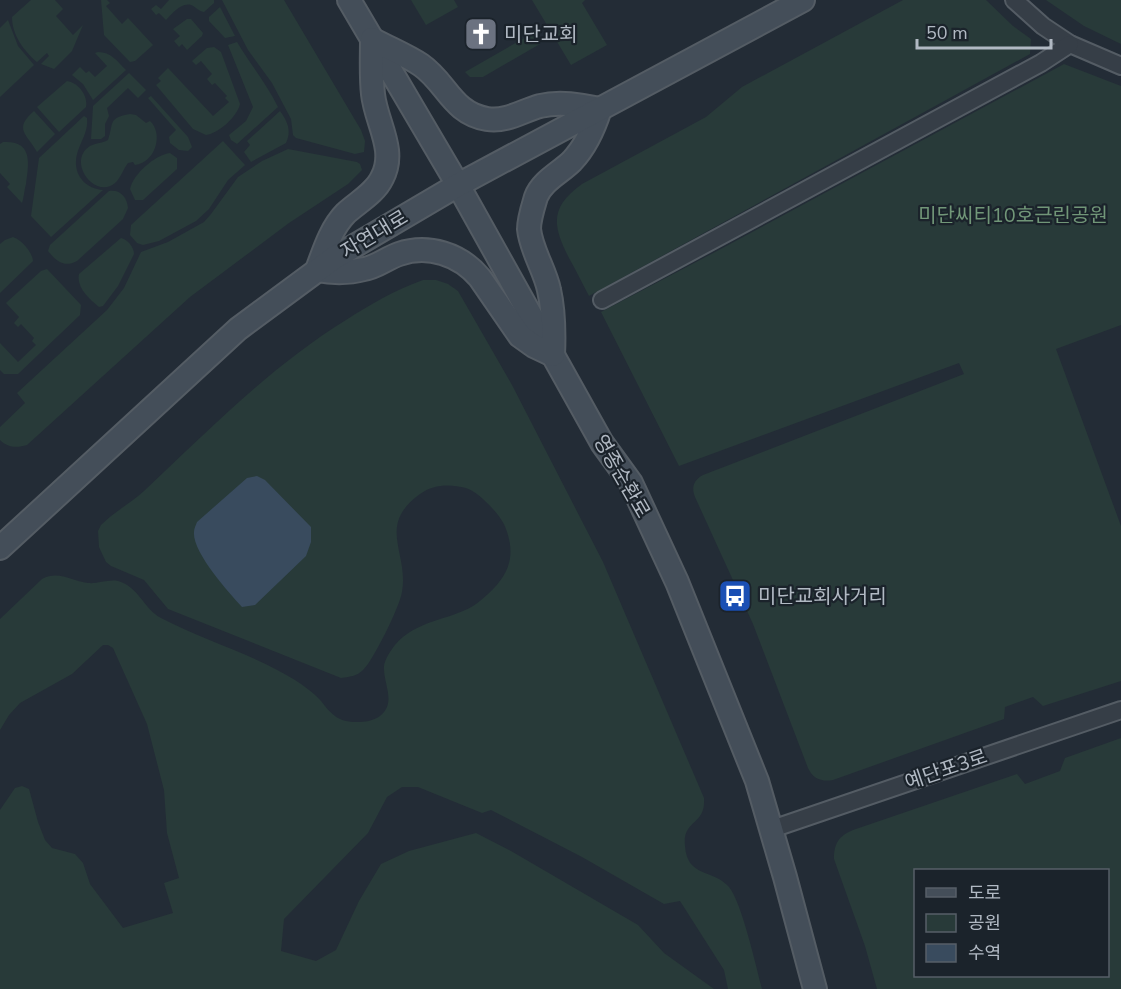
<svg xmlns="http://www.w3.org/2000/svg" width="1121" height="989" font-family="'Nunito Sans','Noto Sans KR',sans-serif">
  <rect width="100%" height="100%" fill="#232c36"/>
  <g fill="#283a39" fill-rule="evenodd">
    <path d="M 31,0 L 55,0 L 63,9 L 56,16 L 73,35 L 83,25 L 72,51 L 54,69 L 41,64 L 49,56 L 47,53 L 37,62 C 24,51 12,35 12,17 Z"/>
    <path d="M 101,0 L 107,0 L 110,3 L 106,6 L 122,24 L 128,18 L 153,45 L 135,61 L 130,62 L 104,35 Z"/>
    <path d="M 169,0 L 214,0 L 214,3 L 204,12 C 198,11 196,7 191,5 C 181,2 172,14 166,20 L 159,13 L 156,15 L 151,9 L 156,5 L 161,9 Z"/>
    <path d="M 222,0 L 284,0 L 361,130 L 365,141 L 364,152 L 355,154 L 296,138 L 293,135 L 291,119 L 272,83 L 248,50 Z"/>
    <path d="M 411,0 L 454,0 L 458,7 L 426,25 Z"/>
    <path d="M 532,0 L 585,0 L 582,3 L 607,45 L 571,65 Z"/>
    <path d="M 903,0 L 986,0 L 1013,26 L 1031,39 L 1030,54 L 589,296 C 582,283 576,270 569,258 C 552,225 550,207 582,184 L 706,117 L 742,87 Z"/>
    <path d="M 1046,0 L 1121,0 L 1121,44 L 1084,26 Z"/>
    <path d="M 220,7 L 235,36 L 225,38 L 209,21 L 209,17 Z"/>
    <path d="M 187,19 L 191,19 L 203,33 L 202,36 L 187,50 L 182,44 L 179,47 L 174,41 L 180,36 L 173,29 Z"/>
    <path d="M 8,20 L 18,46 L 34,65 L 0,97 L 0,28 Z"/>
    <path d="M 533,33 L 540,44 L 483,77 L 470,77 L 465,72 Z"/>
    <path d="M 237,42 C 250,64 267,84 278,107 L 237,144 L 231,140 L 229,135 L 246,121 L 253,107 L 228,45 Z"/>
    <path d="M 214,47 L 221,52 L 240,104 C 237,117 219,133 206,135 L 193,129 L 156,85 L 161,81 L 158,78 L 168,68 L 213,116 L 229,102 L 225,98 L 227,96 L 215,83 L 212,85 L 207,79 L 212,74 L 201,61 L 196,65 L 192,61 L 207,48 Z"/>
    <path d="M 98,52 C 111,52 117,61 126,70 L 93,100 L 83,84 L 72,75 L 80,67 L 86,73 L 89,71 L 95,77 L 107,66 L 95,53 Z"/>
    <path d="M 1064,64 L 1121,86 L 1121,325 L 1056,349 L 1121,526 L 1121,681 L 1043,706 L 1033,697 L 1005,707 L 1004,719 L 833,780 C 822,782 813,779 808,768 L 753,624 L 695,497 C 691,487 694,480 703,475 L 964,374 L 959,363 L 679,466 L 601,312 L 719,250 Z"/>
    <path d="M 129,73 L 146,90 L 138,98 L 128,88 L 107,108 L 109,116 L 105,124 L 105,136 L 101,139 L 91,139 L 93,106 Z"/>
    <path d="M 67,81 C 79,83 88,96 86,107 L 59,132 L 37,107 Z"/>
    <path d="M 151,96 L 188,137 L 192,147 L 188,151 L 179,150 L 170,143 L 169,137 L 176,130 L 148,98 Z"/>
    <path d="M 34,111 L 55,134 L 37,152 C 27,134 13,129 34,111 Z"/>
    <path d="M 280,111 C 287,121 292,130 286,143 L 251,162 L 244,152 L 250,145 L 247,141 Z"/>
    <path d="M 130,114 L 136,115 L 146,123 L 150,121 C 164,134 155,163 135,165 L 133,162 L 128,163 C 123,169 121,178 115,183 C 95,200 66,161 90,146 C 96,143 103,143 108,140 C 114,124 107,118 130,114 Z"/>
    <path d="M 84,116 L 87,118 C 89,134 77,145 76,161 C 75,177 87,189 103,190 L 51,237 L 31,216 L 39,158 Z"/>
    <path d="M 223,141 L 245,165 L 228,180 L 209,209 L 196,221 L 159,241 L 143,245 L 137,243 L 130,235 L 131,225 Z"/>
    <path d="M 3,142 C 33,140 29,163 26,184 C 24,191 24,197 22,203 L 7,187 L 10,184 L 0,173 L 0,144 Z"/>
    <path d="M 288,149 L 357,162 L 360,164 L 362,170 L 348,184 L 289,223 L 190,297 L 27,445 C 17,448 8,448 0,440 L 0,427 L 25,403 L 17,393 L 107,310 L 124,288 L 141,252 L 168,242 L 204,222 L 211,214 L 238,177 L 262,161 Z"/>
    <path d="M 170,153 L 177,158 L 177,169 L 143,200 L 135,200 L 130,189 C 133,174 155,155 170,153 Z"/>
    <path d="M 109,191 C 120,189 127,197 128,208 L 123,219 L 77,261 C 64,268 56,261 48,251 L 50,245 Z"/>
    <path d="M 13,237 C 22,240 32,252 33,261 L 0,293 L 0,244 L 5,240 Z"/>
    <path d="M 121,238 C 127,239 134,247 134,254 L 118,286 L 103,306 L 99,307 C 89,299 76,287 79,274 Z"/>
    <path d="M 47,269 L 81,305 L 80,315 L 18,374 L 4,374 L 0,370 L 0,343 L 18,362 L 36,345 L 32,341 L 34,338 L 21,324 L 18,327 L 14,323 L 19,317 L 6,303 L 41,271 Z"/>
    <path d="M 423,280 L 436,280 L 448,284 L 458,291 L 512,385 L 603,562 L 704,798 C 706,826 682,819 685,846 C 687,878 714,869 729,887 C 742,903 756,967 762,989 L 728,989 L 724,970 L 680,901 L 664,904 L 582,857 L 491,810 L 482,813 L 418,787 L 402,787 L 387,797 L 368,833 L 284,919 L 281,951 L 316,961 L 336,950 L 359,901 L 381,864 L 409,851 L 476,833 L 511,851 L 638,925 L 664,953 L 714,989 L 0,989 L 0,810 L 15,788 L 22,786 L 29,789 L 38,822 L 45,840 L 52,848 L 75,854 L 83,863 L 90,884 L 123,928 L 173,913 L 164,883 L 179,878 L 167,833 L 164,790 L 147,724 L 113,648 L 108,645 L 103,645 L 72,674 L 20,703 L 9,715 L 0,730 L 0,619 L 42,579 C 59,570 71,581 88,583 C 98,584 108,579 118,581 C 138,586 144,609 161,618 C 205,641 253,654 295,680 C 304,686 313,692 321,701 C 332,715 338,722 357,722 C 365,722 373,721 380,716 C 397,702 383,684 384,666 C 385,659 391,650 395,645 C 416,620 447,621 473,606 C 478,603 483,598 488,594 C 509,575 516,556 506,529 C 502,516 479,492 466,488 C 450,484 434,484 420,494 C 376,526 409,552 402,592 C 400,606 373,661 363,670 C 357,676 349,677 341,678 L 168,609 L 144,580 L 111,566 L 106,562 L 99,547 L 98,531 L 101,525 C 114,512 131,503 144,491 C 209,430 270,367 346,320 C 371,304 395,290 423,280 Z"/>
    <path d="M 1121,738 L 1121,989 L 877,989 L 865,946 L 834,859 C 834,843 839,836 853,830 L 1017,774 L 1025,784 L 1060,771 L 1065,758 ZM 916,870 L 1108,870 L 1108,976 L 916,976 Z"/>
  </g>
  <path fill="#394b5e" d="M 257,476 L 265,480 L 311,527 L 311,542 L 306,556 L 255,605 L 242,607 C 229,593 192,552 194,532 C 194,528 196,525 197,522 L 247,478 Z"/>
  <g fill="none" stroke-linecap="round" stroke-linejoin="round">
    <defs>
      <g id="street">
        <path d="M 1014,0 L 1043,26 L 1070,44 L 1121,66"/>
        <path d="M 602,300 L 1041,63 L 1070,44"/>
        <path d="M 772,829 L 1121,710"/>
      </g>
      <g id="secondary">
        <path d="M 349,0 L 458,185 L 602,443 L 631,483 L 677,582 L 757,781 L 785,877 L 815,989"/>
        <path d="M 372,39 C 388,48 406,55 421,65 C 447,83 452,113 487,119 C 507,122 522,111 540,106 C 560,101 580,105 600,109 C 594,128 586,146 572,161 C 560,173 542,181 536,197 C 533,207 529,219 529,229 C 531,250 545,270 549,290 C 554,312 554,333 553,355 L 534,346 L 520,336 L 480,278 C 460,254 428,244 399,254 C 387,258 377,267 364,269 C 349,273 333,273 317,270 C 324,251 331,228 346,213 C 358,202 375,193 382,178 C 397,150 376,123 373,94 C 371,76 372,58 372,39 Z"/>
        <path d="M 0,548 L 238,329 L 334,258 L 458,185 L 803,0"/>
      </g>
    </defs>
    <use href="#street" stroke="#545c64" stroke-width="20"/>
    <use href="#secondary" stroke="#545c64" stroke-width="26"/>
    <use href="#street" stroke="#363e47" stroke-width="16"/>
    <use href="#secondary" stroke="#444e59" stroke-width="22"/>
  </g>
  <defs>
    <symbol id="church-square" viewBox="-11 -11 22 22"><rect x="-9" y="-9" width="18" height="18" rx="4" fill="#6b7280" stroke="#1b232b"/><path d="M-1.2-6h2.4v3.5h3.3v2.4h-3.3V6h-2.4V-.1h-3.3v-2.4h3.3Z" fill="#fff"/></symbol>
    <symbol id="bus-square" viewBox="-11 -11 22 22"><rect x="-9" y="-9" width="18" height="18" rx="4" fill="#1a4fb4" stroke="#1b232b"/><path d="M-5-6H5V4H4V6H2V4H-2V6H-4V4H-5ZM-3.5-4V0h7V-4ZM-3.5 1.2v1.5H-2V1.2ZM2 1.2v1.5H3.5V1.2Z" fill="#fff"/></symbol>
  </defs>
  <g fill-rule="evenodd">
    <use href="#church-square" x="462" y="15" width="38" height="38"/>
    <use href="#bus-square" x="716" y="577" width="38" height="38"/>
  </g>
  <g text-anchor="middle" stroke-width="4.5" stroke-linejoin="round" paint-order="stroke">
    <g font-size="20" fill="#b1b9c3" stroke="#1b232b" text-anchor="start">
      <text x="504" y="41">미단교회</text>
      <text x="758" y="603">미단교회사거리</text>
    </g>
    <g font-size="20" fill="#719678" stroke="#1b232b">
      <text x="1013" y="222">미단씨티10호근린공원</text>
    </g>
    <g font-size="20" fill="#b1b9c3" stroke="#1b232b">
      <text transform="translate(374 234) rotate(-31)" y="7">자연대로</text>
      <text transform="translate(622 476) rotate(60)" y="7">영종순환로</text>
      <text transform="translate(946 769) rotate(-19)" y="7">예단포3로</text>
    </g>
  </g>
  <rect x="914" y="869" width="195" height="108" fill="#1b232b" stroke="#575f68" stroke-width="1.5"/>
  <rect x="926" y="888" width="30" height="9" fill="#444e59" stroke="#575f68" stroke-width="1.5"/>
  <text x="968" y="899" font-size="18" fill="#b1b9c3">도로</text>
  <rect x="926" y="914" width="30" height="18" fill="#283a39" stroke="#575f68" stroke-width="1.5"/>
  <text x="968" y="929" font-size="18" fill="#b1b9c3">공원</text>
  <rect x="926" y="944" width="30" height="18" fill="#394b5e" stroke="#575f68" stroke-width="1.5"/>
  <text x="968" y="959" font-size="18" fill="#b1b9c3">수역</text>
  <path d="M917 39v9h134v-9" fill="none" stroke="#b1b9c3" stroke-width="3"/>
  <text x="926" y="39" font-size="18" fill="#b1b9c3" stroke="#1b232b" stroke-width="4.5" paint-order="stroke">50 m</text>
</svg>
